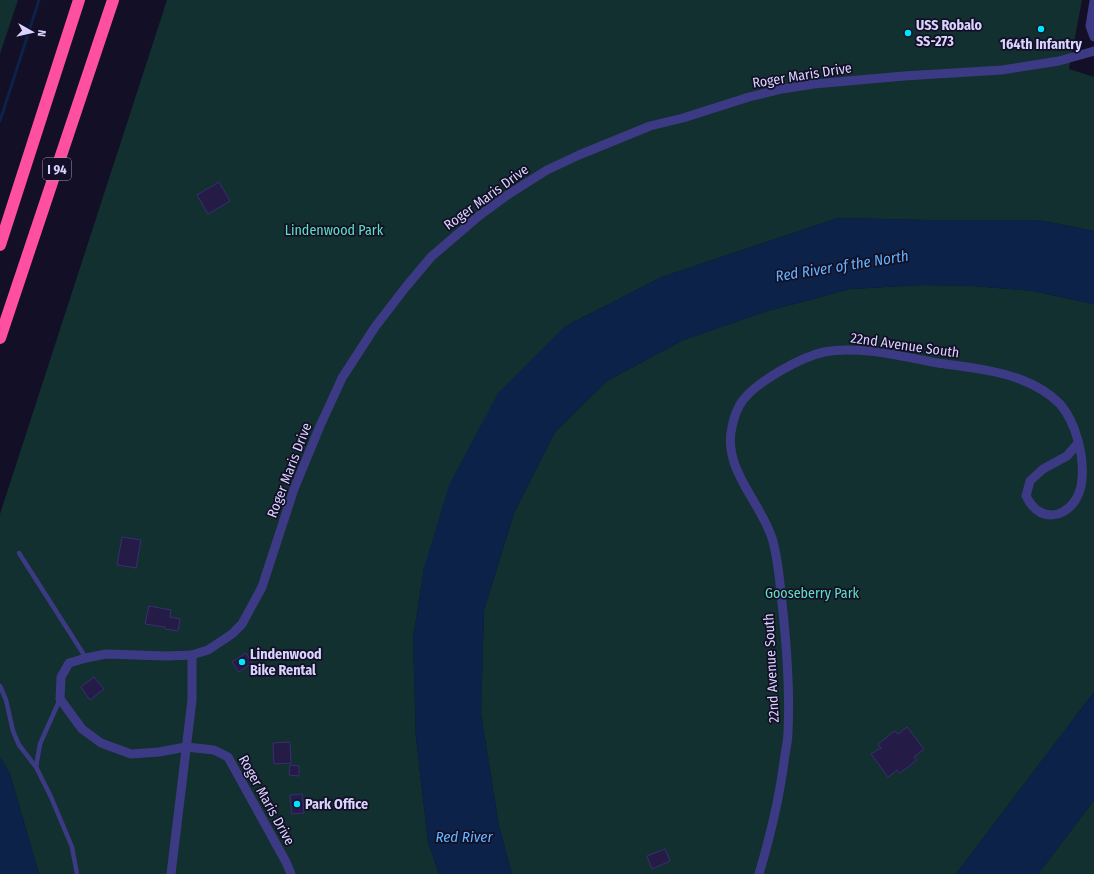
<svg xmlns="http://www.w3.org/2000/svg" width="1094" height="874" font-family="'Fira Sans Condensed',sans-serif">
  <rect width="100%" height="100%" fill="#130f26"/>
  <g fill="#12302f">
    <path d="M 0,0 L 18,0 L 0,54 Z"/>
    <path d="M 167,0 L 1082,0 L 1069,69 L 1094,77 L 1094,231 L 1039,220 L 928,220 L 838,218 L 662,277 L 564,327 L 424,568 L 413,639 L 416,738 L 428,842 L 439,874 L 39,874 L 10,774 L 0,757 L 0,514 Z"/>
    <path d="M 922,285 L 974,286 L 1033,291 L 1094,304 L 1094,692 L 956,874 L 512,874 L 499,826 L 481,714 L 484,610 L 514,513 L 555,432 L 607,381 L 683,340 L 768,311 L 850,289 Z"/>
    <path d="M 1094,800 L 1094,874 L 1038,874 Z"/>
  </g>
  <g fill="#0c2248">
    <path d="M 838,218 L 928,220 L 1039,220 L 1094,231 L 1094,304 L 1033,291 L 974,286 L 922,285 L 850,289 L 768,311 L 683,340 L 607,381 L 555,432 L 514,513 L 484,610 L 481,714 L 499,826 L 512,874 L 439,874 L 428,842 L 416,738 L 413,639 L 424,568 L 449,485 L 498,393 L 564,327 L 662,277 Z"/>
    <path d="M 1094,692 L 1094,800 L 1038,874 L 956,874 Z"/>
    <path d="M 0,757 L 10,774 L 39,874 L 0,874 Z"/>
  </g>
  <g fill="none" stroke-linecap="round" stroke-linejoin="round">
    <path stroke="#0c2248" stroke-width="3" d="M 0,121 L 39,0"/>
  </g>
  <g fill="#241b47" stroke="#3b2d73">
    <path d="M 219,182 L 230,201 L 208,214 L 197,195 Z"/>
    <path d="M 122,537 L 141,540 L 136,568 L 117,565 Z"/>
    <path d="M 149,606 L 171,610 L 170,617 L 180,619 L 178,631 L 165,629 L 165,627 L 145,624 Z"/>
    <path d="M 246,653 L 252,663 L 239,672 L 232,662 Z"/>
    <path d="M 94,677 L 104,689 L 90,700 L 81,687 Z"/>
    <path d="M 907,727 L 924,749 L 914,757 L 917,760 L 900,773 L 897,770 L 888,777 L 871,754 L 881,748 L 878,744 L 895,731 L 898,734 Z"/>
    <path d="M 290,742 L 291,763 L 274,764 L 273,743 Z"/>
    <path d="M 290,765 L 299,766 L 299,776 L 289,775 Z"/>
    <path d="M 302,794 L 304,813 L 292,814 L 290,795 Z"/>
    <path d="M 665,849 L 670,861 L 652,869 L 647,856 Z"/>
  </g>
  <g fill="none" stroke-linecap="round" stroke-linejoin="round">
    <g stroke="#3d3a85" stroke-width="4.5">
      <path d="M 19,553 L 86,658"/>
      <path d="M 0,686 L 6,700 L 13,731 L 19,745 L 36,767 L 51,797 L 72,847 L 77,874"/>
      <path d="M 36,767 L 40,744 L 60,699"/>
    </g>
    <g stroke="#3d3a85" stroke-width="9">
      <path d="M 1094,1 L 1090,26 L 1094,37"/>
      <path d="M 171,874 L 192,700 L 192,655"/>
      <path d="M 291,874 L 286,862 L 228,757 L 214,750 L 186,747 L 159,752 L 131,754 L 101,743 L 82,729 L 60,699 L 61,677 L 69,663 L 86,658 L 106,654 L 166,656 L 192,655 L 208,650 L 232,634 L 242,624 L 262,587 L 294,489 L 320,426 L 342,378 L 375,327 L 405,288 L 431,257 L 480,215 L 509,194 L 547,170 L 579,155 L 650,126 L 683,118 L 749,97 L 782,89 L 814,84 L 904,76 L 1002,70 L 1059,61 L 1094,51"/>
      <path d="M 759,874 C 770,837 779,800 784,762 C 785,752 788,742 788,732 C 790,692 787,651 783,612 C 780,587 779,561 772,538 C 760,501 722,468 732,427 C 734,417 737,408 743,400 C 758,381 801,357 824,352 C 860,345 903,357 938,363 C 965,367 997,370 1022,380 C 1035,385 1050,394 1060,404 C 1076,423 1084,455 1082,479 C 1081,494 1073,509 1058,514 C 1042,518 1032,508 1026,496 L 1030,481 L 1043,469 L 1067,456 L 1078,443"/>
    </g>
    <g stroke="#ff4fa3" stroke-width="12">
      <path d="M 0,245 L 79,0"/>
      <path d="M 0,338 L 113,0"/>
    </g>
  </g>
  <g fill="#00e5ff" stroke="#130f26" stroke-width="1.5">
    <circle cx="1041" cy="29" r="4"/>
    <circle cx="908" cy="33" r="4"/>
    <circle cx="242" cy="662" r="4"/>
    <circle cx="297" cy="804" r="4"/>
  </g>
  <g text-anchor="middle" stroke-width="3.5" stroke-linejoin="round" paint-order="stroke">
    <rect fill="#130f26" stroke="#9e99be" stroke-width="1" x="43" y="158" width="28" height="22" rx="3"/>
    <g font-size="13" font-weight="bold" fill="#d9d4ff">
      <text x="57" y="174">I 94</text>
    </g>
    <g font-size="14" font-weight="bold" fill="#d9d4ff" stroke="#130f26" text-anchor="start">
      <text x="916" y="30">USS Robalo<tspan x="916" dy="16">SS-273</tspan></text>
      <text x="1041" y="49" text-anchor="middle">164th Infantry</text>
      <text x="250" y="659">Lindenwood<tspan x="250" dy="16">Bike Rental</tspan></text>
      <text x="305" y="809">Park Office</text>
    </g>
    <g font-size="14" fill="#d9d4ff" stroke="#130f26">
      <text transform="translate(802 75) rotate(-9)" y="5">Roger Maris Drive</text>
      <text transform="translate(486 197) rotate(-36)" y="5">Roger Maris Drive</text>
      <text transform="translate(905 345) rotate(8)" y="5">22nd Avenue South</text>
      <text transform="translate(289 470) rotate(-69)" y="5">Roger Maris Drive</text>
      <text transform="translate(771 668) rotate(-93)" y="5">22nd Avenue South</text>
      <text transform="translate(267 800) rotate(61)" y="5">Roger Maris Drive</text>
    </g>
    <g font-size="14" fill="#5fe0c0" stroke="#130f26">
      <text x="334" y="235">Lindenwood Park</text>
      <text x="812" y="598">Gooseberry Park</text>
    </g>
    <g font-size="15" font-style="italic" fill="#62b6ff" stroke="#130f26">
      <text transform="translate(842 266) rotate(-9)" y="5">Red River of the North</text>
      <text x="464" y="842">Red River</text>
    </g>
  </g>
  <g transform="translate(32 32) rotate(98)" stroke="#130f26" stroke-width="3" paint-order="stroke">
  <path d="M0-3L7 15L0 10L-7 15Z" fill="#d9d4ff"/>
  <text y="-6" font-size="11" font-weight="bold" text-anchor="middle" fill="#d9d4ff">N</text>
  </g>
</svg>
